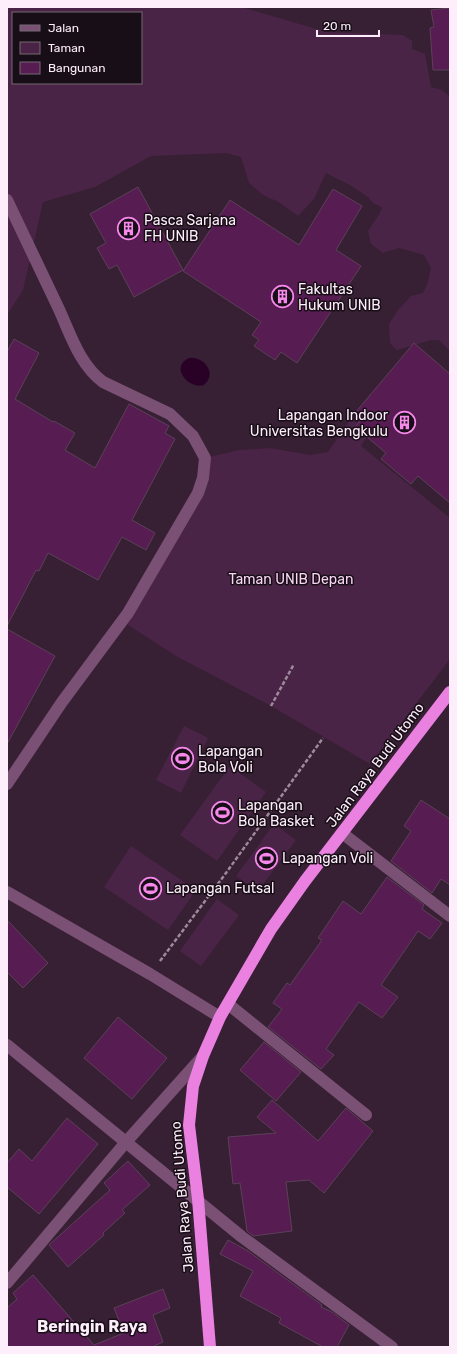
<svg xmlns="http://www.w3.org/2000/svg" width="457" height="1354" font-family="Rubik,sans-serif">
  <rect width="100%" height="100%" fill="#371f34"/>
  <g fill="#4a2446" fill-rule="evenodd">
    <path d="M 7,7 L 241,7 L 327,32 L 403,35 L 412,41 L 412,49 L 425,54 L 431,87 L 442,90 L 450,97 L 450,351 L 439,340 L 431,340 L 397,350 L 390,343 L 389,324 L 398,310 L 411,296 L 423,293 L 428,282 L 431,268 L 424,255 L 399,248 L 383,253 L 371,244 L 368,231 L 380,213 L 382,208 L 378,205 L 374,204 L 368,197 L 350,185 L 326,173 L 314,199 L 298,216 L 277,201 L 269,198 L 262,194 L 249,183 L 241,157 L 226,153 L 151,156 L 95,187 L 43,202 L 23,290 L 7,315 ZM 13,13 L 141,13 L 141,83 L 13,83 Z"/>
    <path d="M 355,413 L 362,419 L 355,427 L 367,437 L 361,446 L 450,518 L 450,659 L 370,764 L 271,706 L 176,656 L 122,621 L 198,493 L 205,458 L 239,450 L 270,448 L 310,455 L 328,452 Z"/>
    <path d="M 184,726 L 208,738 L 181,793 L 156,780 Z"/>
    <path d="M 230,766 L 266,792 L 217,861 L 180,835 Z"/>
    <path d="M 274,824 L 296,840 L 258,891 L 236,876 Z"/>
    <path d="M 131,846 L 196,890 L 168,930 L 104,887 Z"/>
    <path d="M 217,899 L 239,915 L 201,966 L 180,951 Z"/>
  </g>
  <path fill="#290026" d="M 189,358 C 203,356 218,373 204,385 C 189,390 169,367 189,358 Z"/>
  <g fill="#571c52" stroke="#5b4157">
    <path d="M 450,8 L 450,70 L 433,70 L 430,28 L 434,27 L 431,10 Z"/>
    <path d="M 138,187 L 183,270 L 134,297 L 117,265 L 109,269 L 97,248 L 106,243 L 90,214 Z"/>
    <path d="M 333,189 L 362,206 L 336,250 L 361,266 L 297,363 L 281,352 L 275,360 L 254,346 L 259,340 L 252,335 L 261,322 L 183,271 L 230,200 L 299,245 Z"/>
    <path d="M 14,339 L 39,353 L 15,399 L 53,422 L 54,421 L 75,433 L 65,450 L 95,468 L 129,404 L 169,426 L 165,433 L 175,439 L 132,520 L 155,533 L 146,550 L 122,537 L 98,580 L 48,553 L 39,571 L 36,570 L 7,626 L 7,352 Z"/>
    <path d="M 414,343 L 450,374 L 450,503 L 418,476 L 411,484 L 381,459 L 386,453 L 355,427 L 362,419 L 355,413 Z"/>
    <path d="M 7,629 L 55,656 L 7,744 Z"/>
    <path d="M 421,800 L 450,819 L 450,885 L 441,879 L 432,893 L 391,861 L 411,831 L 404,826 Z"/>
    <path d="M 387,877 L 424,905 L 422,909 L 442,923 L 430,939 L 418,931 L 381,985 L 398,997 L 382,1018 L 359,1002 L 326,1049 L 334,1055 L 321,1069 L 268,1027 L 282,1009 L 273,1003 L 287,983 L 290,985 L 322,940 L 318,938 L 343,901 L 361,914 Z"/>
    <path d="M 7,920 L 48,963 L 23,988 L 7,972 Z"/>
    <path d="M 118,1017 L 167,1058 L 132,1099 L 84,1058 Z"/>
    <path d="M 264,1042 L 301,1072 L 276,1101 L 240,1070 Z"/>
    <path d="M 272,1100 L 318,1141 L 346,1108 L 373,1131 L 324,1193 L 309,1180 L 286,1182 L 292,1231 L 253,1236 L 247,1231 L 240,1183 L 233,1184 L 228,1137 L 276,1133 L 257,1117 Z"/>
    <path d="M 67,1118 L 98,1144 L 39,1214 L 7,1187 L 7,1163 L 19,1149 L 32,1161 Z"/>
    <path d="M 128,1161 L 150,1185 L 122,1210 L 125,1213 L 103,1233 L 104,1235 L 68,1267 L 49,1245 L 110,1190 L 104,1183 Z"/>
    <path d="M 228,1240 L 248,1251 L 322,1305 L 321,1307 L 332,1312 L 349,1325 L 337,1347 L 323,1347 L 279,1323 L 281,1318 L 240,1296 L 253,1271 L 220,1254 Z"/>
    <path d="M 33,1275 L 94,1345 L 124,1333 L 114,1308 L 163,1289 L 170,1308 L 153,1315 L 163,1342 L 152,1347 L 7,1347 L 7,1308 L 17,1299 L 13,1293 Z"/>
  </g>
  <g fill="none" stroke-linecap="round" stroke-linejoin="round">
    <g stroke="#9e8a9b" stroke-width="2.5" stroke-dasharray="4 2" stroke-linecap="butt">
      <path d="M 271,706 L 294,664"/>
      <path d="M 160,961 L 226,873 L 323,738"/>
    </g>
    <g stroke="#7a5075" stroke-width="12">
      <path d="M 7,200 C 24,235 40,270 57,305 C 70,332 78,363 103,382 L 170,414 L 193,436 L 205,458 L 203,478 L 198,493 L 128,613 L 62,702 L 7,784"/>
      <path d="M 7,892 L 150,974 L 220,1017"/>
    </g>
    <g stroke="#7a5075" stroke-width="12">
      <path d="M 342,833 L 450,916"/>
      <path d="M 228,1004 L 366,1115"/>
      <path d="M 7,1045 L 242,1237 L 392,1347"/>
      <path d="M 7,1283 L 126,1142 L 203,1056"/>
    </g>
    <path stroke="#ea80df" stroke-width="12" d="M 210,1347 L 198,1199 L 189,1125 L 193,1086 L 203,1056 L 220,1017 L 271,929 L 305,881 L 450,692"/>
  </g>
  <defs>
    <symbol id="building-ring" viewBox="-11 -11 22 22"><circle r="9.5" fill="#180e17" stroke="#f788eb" stroke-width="1.5"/><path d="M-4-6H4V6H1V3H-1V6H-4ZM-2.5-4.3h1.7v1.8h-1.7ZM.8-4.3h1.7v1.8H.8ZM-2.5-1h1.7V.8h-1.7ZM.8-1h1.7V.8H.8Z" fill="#f788eb"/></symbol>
    <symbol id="stadium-ring" viewBox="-11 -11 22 22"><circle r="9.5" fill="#180e17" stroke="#f788eb" stroke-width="1.5"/><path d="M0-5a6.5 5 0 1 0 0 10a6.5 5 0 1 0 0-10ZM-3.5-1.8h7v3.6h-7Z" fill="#f788eb"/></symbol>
  </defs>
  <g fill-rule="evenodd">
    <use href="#building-ring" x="116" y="216" width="25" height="25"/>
    <use href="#building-ring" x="270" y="284" width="25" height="25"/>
    <use href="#building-ring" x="392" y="410" width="25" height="25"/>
    <use href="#stadium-ring" x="170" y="746" width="25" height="25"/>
    <use href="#stadium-ring" x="210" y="800" width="25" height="25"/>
    <use href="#stadium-ring" x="254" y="846" width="25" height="25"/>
    <use href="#stadium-ring" x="138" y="876" width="25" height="25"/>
  </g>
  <g text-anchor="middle" stroke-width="3" stroke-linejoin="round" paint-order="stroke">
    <g font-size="14" fill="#feeefb" stroke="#180e17" text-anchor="start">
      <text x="144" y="225">Pasca Sarjana<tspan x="144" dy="16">FH UNIB</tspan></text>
      <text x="298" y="294">Fakultas<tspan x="298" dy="16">Hukum UNIB</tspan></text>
      <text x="388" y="420" text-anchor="end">Lapangan Indoor<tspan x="388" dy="16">Universitas Bengkulu</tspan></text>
      <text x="198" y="756">Lapangan<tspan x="198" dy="16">Bola Voli</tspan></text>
      <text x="238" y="810">Lapangan<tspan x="238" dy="16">Bola Basket</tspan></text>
      <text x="282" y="863">Lapangan Voli</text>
      <text x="166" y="893">Lapangan Futsal</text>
    </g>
    <g font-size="14" fill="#f9d5f4" stroke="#180e17">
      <text x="291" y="584">Taman UNIB Depan</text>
    </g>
    <g font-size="14" fill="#feeefb" stroke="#180e17">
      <text transform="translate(375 765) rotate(-53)" y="5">Jalan Raya Budi Utomo</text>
      <text transform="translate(182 1197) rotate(-95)" y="5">Jalan Raya Budi Utomo</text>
    </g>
    <g font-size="16" font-weight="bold" fill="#feeefb" stroke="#180e17">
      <text x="92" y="1332">Beringin Raya</text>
    </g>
  </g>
  <rect width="457" height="1354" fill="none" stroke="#feeefb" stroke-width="16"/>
  <rect x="12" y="12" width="130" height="72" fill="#180e17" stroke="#746872"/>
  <rect x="20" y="25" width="20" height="6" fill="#7a5075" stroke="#746872"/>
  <text x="48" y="32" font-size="12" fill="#feeefb">Jalan</text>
  <rect x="20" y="42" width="20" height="12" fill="#4a2446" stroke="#746872"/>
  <text x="48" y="52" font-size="12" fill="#feeefb">Taman</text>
  <rect x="20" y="62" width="20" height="12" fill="#571c52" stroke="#746872"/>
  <text x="48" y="72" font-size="12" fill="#feeefb">Bangunan</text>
  <path d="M317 30v6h62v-6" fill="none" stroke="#feeefb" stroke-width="2"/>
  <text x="323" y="30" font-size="12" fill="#feeefb" stroke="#180e17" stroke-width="3" paint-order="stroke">20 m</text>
</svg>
